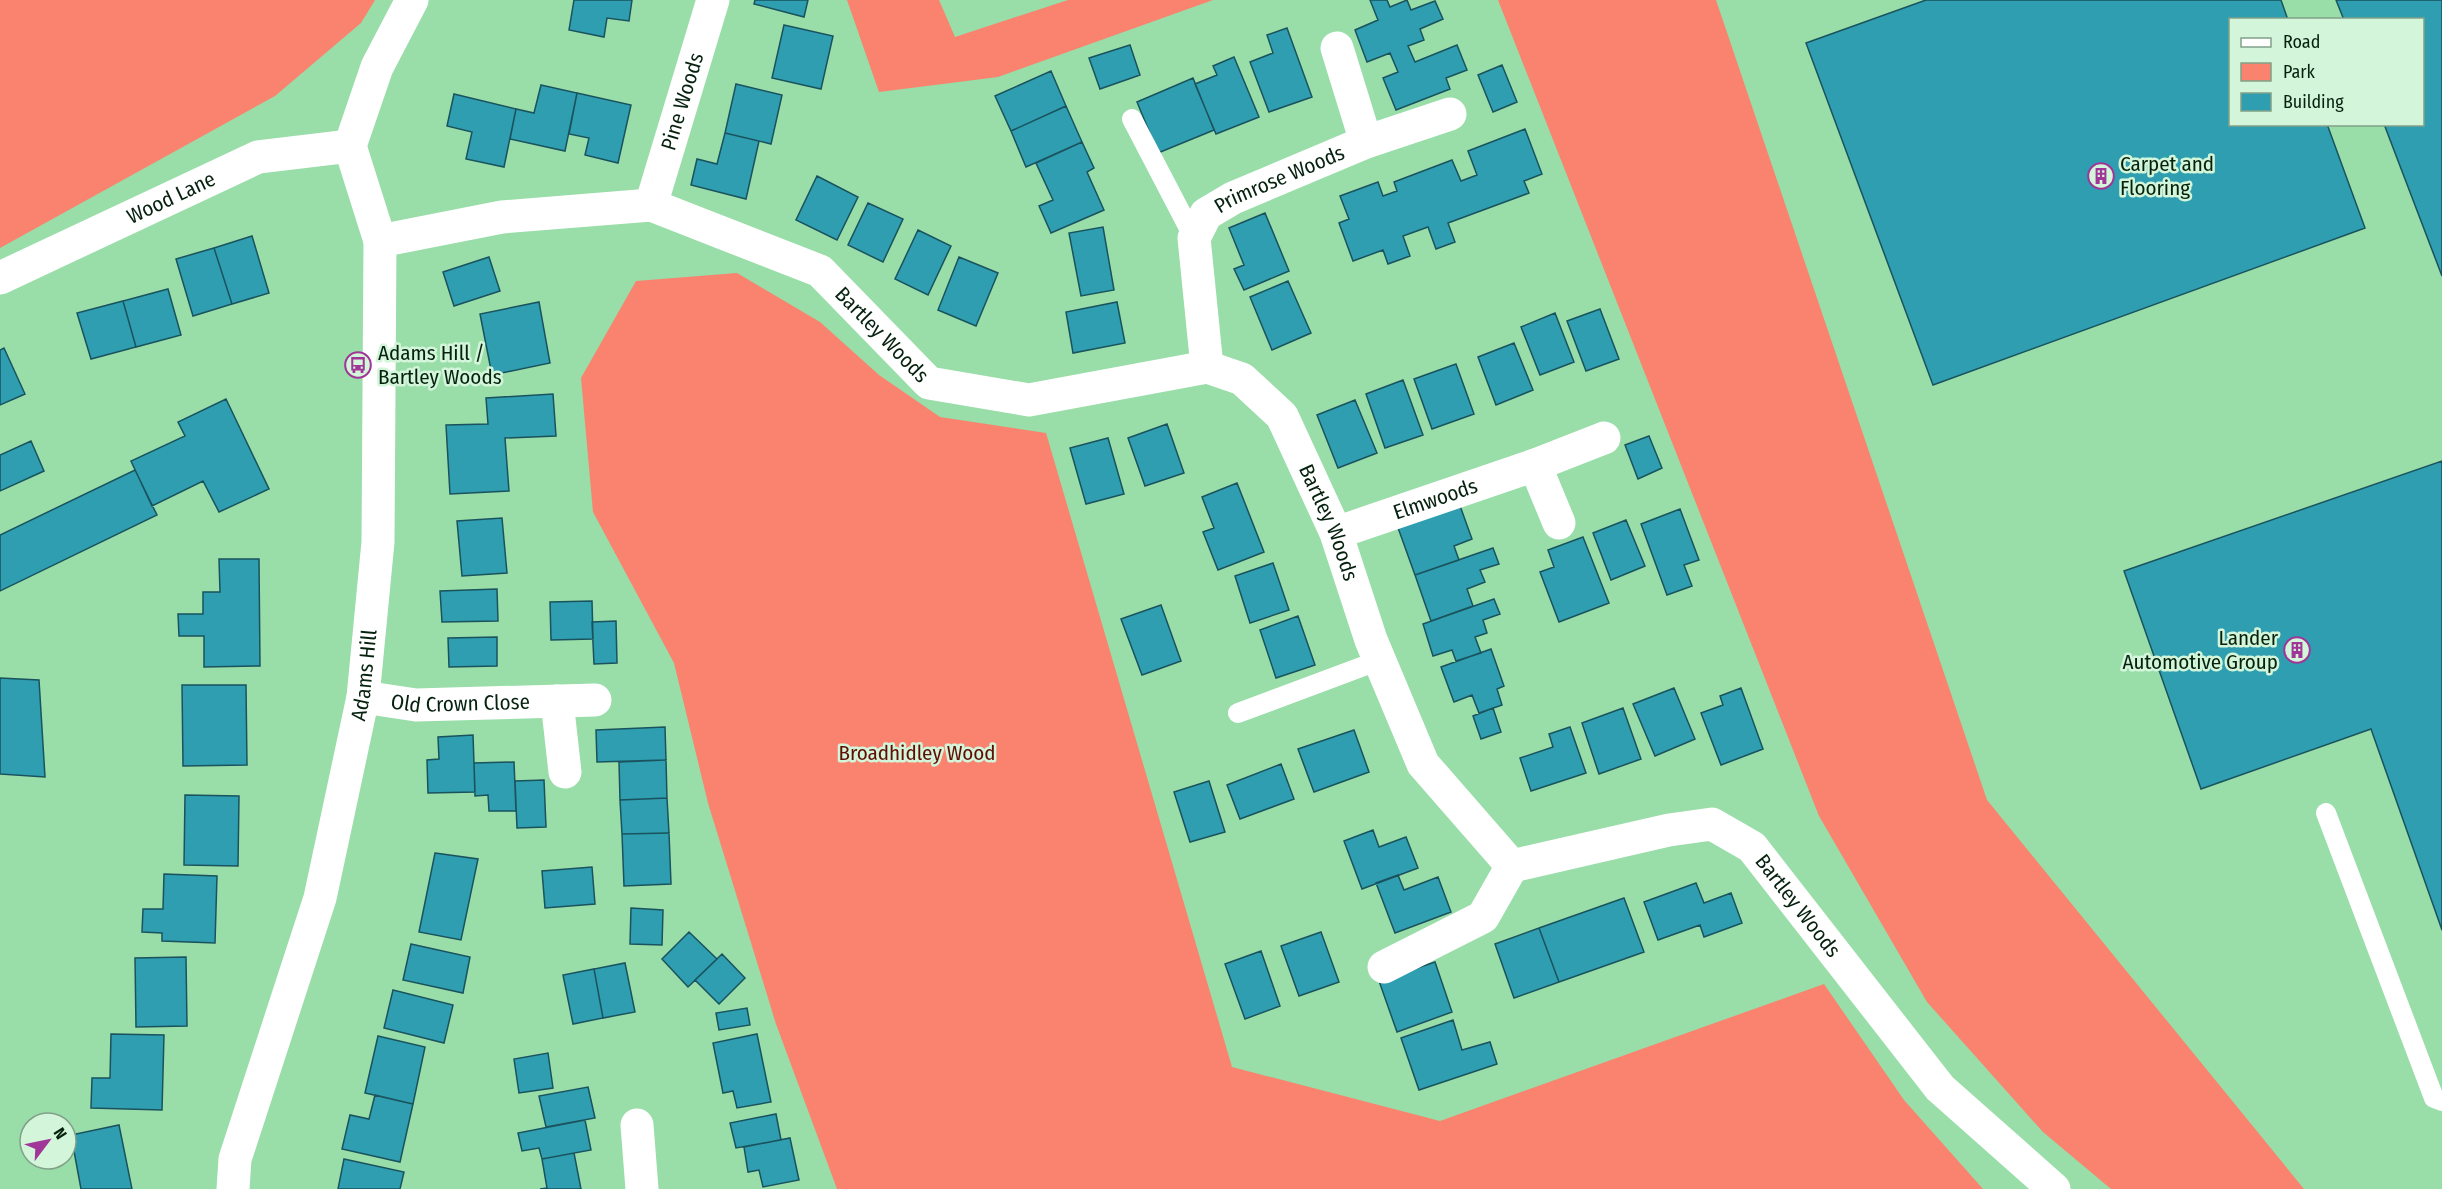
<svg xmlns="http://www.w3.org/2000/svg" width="2442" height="1189" viewBox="0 0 2442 1189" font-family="'Fira Sans Condensed',sans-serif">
<rect width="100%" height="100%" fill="#99dda9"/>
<path fill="#f9836e" d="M0,0H375L361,23L275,96L0,248Z
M847,0H939L955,37L1068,0H1213L998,77L879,92Z
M1498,0H1716L1987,800L2304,1189H2111L2043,1132L1927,1002L1819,816Z
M737,273L820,322L879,375L940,417L1046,433L1232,1067L1440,1121L1824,984L1904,1100L1983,1189H837L776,1024L708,803L674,663L593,512L581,378L636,281Z"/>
<path fill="#2e9eb0" stroke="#1a535d" stroke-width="1.5" d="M574,0H632L629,21L607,18L604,37L569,30Z
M755,0H808L804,17L754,4Z
M1370,0H1387L1390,7L1407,0L1411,10L1435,1L1443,19L1420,29L1424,40L1408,46L1415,62L1457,45L1467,70L1446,78L1450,89L1396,110L1383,78L1398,72L1390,53L1367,62L1355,30L1378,20Z
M1926,0H2281L2288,20H2230V124H2327L2365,228L1933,385L1806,43Z
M2336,0H2442V276L2384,124H2422V20H2344Z
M784,25L833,36L821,89L772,78Z
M1287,28L1312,97L1269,112L1250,62L1273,53L1267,35Z
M1130,45L1140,75L1100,89L1089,58Z
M1234,57L1259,117L1216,134L1195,84L1217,75L1213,66Z
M1502,65L1517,102L1493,112L1478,75Z
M1051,71L1066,106L1011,131L995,96Z
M1193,78L1214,130L1158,153L1137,102Z
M736,84L782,95L771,144L725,133Z
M541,85L577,93L565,151L510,139L516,109L534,113Z
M577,93L631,105L618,163L585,155L589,138L569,134Z
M454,94L516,109L504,167L466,159L472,132L447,126Z
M1066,106L1082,142L1026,167L1011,131Z
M1525,129L1542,174L1524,181L1529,193L1448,223L1455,242L1436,249L1428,227L1403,236L1410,256L1388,264L1383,250L1353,261L1339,223L1349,219L1340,196L1378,182L1383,196L1397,191L1394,182L1452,160L1461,181L1477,175L1468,151Z
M725,133L759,141L746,199L691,185L697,159L717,164Z
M1082,142L1094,168L1087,172L1104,210L1051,233L1039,206L1053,200L1036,163Z
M817,176L858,197L837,240L796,220Z
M868,203L903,219L883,262L848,245Z
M1265,213L1289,271L1244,290L1234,269L1244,265L1229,228Z
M1103,227L1114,290L1081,296L1069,233Z
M918,230L951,246L928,295L895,279Z
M252,236L269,293L232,304L214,248Z
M214,248L232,304L193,316L176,259Z
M489,257L500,291L454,306L443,272Z
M959,257L998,273L976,326L938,310Z
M1288,281L1311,333L1272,350L1250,297Z
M168,289L181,335L136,347L123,301Z
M123,301L136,347L91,359L77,313Z
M539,302L550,363L492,375L480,314Z
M1117,302L1125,343L1073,353L1066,312Z
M1600,309L1619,359L1586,371L1567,321Z
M1555,313L1574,362L1540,375L1521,327Z
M1514,343L1533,390L1496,405L1478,357Z
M4,348L25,394L0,405V350Z
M1456,364L1474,414L1432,429L1414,379Z
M1403,380L1423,435L1385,448L1366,394Z
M553,394L556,436L505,438L509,491L450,494L446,425L488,424L486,398Z
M226,399L269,489L219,512L203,481L152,506L131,461L185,436L178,422Z
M1355,400L1377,453L1338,468L1317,415Z
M1167,424L1184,473L1145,486L1128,438Z
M1649,436L1662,468L1638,479L1625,445Z
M1108,438L1124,494L1086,504L1070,448Z
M31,441L44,471L0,491V455Z
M2442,461V930L2371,729L2201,789L2124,571Z
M135,470L157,515L0,591V535Z
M1237,483L1264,552L1218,570L1203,532L1214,528L1202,497Z
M1459,503L1472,539L1454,546L1459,560L1415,575L1397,525Z
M1680,509L1699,560L1684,565L1692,586L1667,595L1641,524Z
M502,518L507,573L462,576L457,521Z
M1626,520L1645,566L1611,580L1593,533Z
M1583,537L1609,603L1559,622L1540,572L1554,567L1548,550Z
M1493,548L1499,564L1480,570L1485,582L1467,589L1473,606L1431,621L1415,575Z
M219,559H259L260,666L204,667V636H179L178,614H203V592H220Z
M1273,563L1289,610L1250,623L1235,576Z
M497,589L498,621L442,622L440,591Z
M1494,599L1500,614L1483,620L1487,633L1475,637L1481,653L1456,661L1452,650L1433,656L1423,624Z
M592,601L593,639L551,640L550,602Z
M1161,605L1181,661L1142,675L1121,619Z
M1298,616L1315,665L1276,678L1260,630Z
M616,621L617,663L594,664L592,622Z
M497,637V666L449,667L448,638Z
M1491,649L1504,686L1497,689L1502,705L1479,713L1472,695L1454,702L1441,667Z
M0,678L39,680L45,777L0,774Z
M182,685H246L247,765L183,766Z
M1674,688L1695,739L1655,756L1633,704Z
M1741,688L1763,749L1721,765L1701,713L1723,705L1720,696Z
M1493,708L1501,732L1481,739L1473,716Z
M1623,708L1641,759L1599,774L1582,723Z
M665,727L666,760L597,762L596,730Z
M1570,727L1586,773L1531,791L1520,758L1553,747L1549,734Z
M1354,730L1369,772L1314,792L1298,749Z
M473,735L475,792L428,793L427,760L439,759L438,737Z
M666,760L667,798L620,800L619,762Z
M514,762L516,811H489L488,795L475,796L474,763Z
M1281,764L1294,799L1240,819L1227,785Z
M544,780L546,827L517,828L515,781Z
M1209,781L1225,832L1190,842L1174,792Z
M185,795L239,796L238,866L184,865Z
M667,798L669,833L622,834L620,800Z
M1373,830L1379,847L1406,837L1418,868L1362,889L1344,841Z
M669,833L671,884L624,886L622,834Z
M435,853L478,859L461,940L419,932Z
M592,867L595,904L545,908L542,871Z
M164,874L217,876L215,943L162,941V933L142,932L143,909H163Z
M1398,875L1404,890L1438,877L1451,912L1395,933L1376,883Z
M1696,883L1704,903L1731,893L1742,923L1704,937L1700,925L1658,940L1644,902Z
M1624,898L1644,952L1559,982L1539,928Z
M631,908L663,910L662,945L630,944Z
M1539,928L1559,982L1514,998L1495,944Z
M689,932L717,959L688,987L662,959Z
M1321,932L1339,982L1299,996L1281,946Z
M411,944L470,957L463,993L403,980Z
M1261,951L1280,1006L1245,1019L1225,964Z
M722,954L745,978L719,1004L695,980Z
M186,957L187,1026L136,1027L135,958Z
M1435,962L1452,1012L1397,1032L1379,981Z
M625,963L635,1012L603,1018L594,969Z
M594,969L603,1018L573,1024L563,975Z
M393,990L453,1005L444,1043L384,1028Z
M747,1008L750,1025L719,1030L716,1013Z
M1453,1020L1462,1050L1490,1042L1497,1064L1419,1090L1401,1038Z
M111,1034L164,1035L162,1110L91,1108L92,1078H110Z
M757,1034L771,1102L737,1108L733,1091L723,1093L713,1043Z
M378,1036L425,1047L413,1104L365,1093Z
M548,1053L553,1088L519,1093L514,1059Z
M588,1087L595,1118L546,1127L539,1096Z
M375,1095L413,1104L400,1162L342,1149L350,1115L369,1119Z
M776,1114L781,1140L736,1148L730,1123Z
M585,1120L591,1150L542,1159L539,1148L522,1151L518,1133Z
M119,1125L132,1189H81L71,1135Z
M790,1138L799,1180L763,1187L759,1170L748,1172L744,1147Z
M574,1153L581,1189H540L547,1188L542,1159Z
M344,1159L404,1172L400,1189H338Z"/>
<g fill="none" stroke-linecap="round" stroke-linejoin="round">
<path stroke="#fff" stroke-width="20" d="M1132,119L1194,238
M1238,713L1380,660
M2326,813L2434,1098L2442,1101"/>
<g stroke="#fff" stroke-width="33">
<path d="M1337,48L1366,142"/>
<path id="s1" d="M651,205L713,0"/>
<path id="s2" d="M380,241L502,217L651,205L820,271L929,383L1029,400L1207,367L1242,379L1282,416L1336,533L1371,640L1423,764L1512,866L1669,830L1712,824L1752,847L1940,1088L2054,1189"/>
<path id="s3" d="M1207,367L1194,238L1206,214L1233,198L1366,142L1450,114"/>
<path d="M1535,465L1559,523"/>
<path id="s4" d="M1336,533L1535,465L1604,438"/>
<path id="s5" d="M363,697L416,705L595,700"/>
<path d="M557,701L565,772"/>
<path d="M1384,967L1483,917L1512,866"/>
<path d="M637,1125L642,1189"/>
</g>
<g stroke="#fff" stroke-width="33">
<path d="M350,146L377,67L412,0"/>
<path id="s6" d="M0,278L258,157L350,146"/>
<path id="s7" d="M233,1189L235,1159L320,898L363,697L378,542L380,241L350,146"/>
</g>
</g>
<defs>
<g id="building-ring" transform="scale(1.35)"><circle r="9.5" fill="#d3f5da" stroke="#a03697" stroke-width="1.5"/><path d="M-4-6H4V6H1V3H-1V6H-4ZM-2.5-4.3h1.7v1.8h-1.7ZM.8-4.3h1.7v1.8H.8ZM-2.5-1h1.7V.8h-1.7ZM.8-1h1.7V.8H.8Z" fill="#a03697"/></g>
<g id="bus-ring" transform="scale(1.35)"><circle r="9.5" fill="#d3f5da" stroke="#a03697" stroke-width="1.5"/><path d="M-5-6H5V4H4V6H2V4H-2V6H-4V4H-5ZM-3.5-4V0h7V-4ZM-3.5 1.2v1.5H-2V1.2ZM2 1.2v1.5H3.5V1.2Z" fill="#a03697"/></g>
</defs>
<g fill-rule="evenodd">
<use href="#building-ring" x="2101" y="176"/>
<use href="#bus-ring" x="358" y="365"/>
<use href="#building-ring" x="2297" y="650"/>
</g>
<g text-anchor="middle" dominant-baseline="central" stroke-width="5" stroke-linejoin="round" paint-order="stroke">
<g font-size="21" fill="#06220f" stroke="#d3f5da">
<text stroke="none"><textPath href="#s1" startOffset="108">Pine Woods</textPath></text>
<text stroke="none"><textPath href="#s3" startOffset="238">Primrose Woods</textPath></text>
<text stroke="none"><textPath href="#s6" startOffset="189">Wood Lane</textPath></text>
<text stroke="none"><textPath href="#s2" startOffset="544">Bartley Woods</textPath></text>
<text stroke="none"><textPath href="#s4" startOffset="105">Elmwoods</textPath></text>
<text stroke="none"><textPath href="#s2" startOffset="1102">Bartley Woods</textPath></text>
<text stroke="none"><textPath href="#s7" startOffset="532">Adams Hill</textPath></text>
<text stroke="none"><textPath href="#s5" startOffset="98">Old Crown Close</textPath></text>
<text stroke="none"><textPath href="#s2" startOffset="1822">Bartley Woods</textPath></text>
</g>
<g font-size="21" fill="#06220f" stroke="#d3f5da" text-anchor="start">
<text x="2120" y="164">Carpet and<tspan x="2120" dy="24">Flooring</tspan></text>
<text x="378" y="353">Adams Hill /<tspan x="378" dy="24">Bartley Woods</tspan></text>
<text x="2278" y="638" text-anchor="end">Lander<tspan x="2278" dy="24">Automotive Group</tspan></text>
</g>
<g font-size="21" fill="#600d03" stroke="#d3f5da">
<text x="917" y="753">Broadhidley Wood</text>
</g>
</g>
<rect x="2229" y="18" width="195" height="108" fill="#d3f5da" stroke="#81a189" stroke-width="1.5"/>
<rect x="2241" y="38" width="30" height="9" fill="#ffffff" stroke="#81a189" stroke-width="1.5"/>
<text x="2283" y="48" font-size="18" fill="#06220f">Road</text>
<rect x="2241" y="63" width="30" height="18" fill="#f9836e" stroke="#81a189" stroke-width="1.5"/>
<text x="2283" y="78" font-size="18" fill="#06220f">Park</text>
<rect x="2241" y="93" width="30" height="18" fill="#2e9eb0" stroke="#81a189" stroke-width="1.5"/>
<text x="2283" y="108" font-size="18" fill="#06220f">Building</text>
<g transform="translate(48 1141) rotate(58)"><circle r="28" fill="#d3f5da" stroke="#81a189" stroke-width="1.5"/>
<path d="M0-4.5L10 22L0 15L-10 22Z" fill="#a03697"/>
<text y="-9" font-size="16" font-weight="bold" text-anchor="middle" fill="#06220f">N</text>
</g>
</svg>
